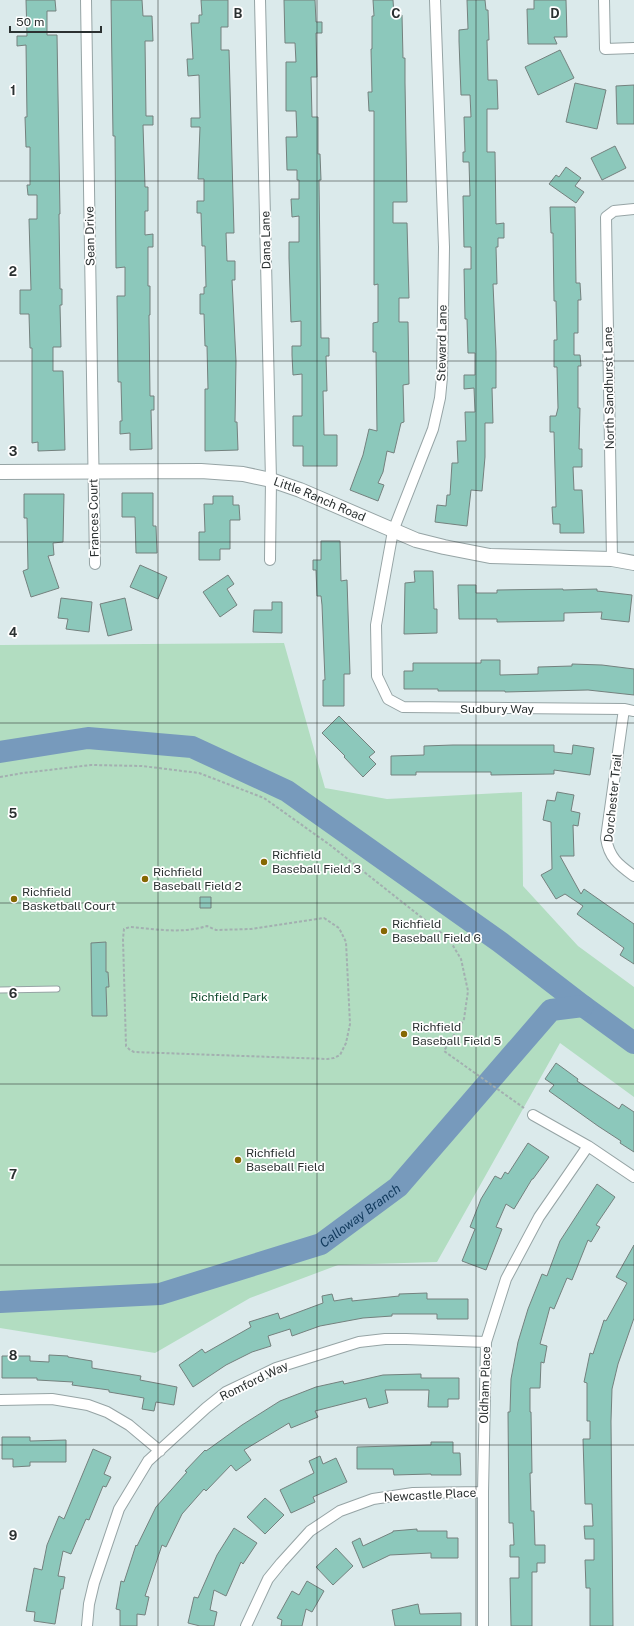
<svg xmlns="http://www.w3.org/2000/svg" width="634" height="1626" viewBox="0 0 634 1626" font-family="'Public Sans',sans-serif">
<rect width="100%" height="100%" fill="#dbeaeb"/>
<path fill="#b2ddc1" d="M284,643L325,788L387,799L522,792L523,886L578,946L634,987V1097L560,1043L437,1262L338,1265L250,1298L155,1353L0,1328V645Z"/>
<g fill="none" stroke-linecap="round" stroke-linejoin="round">
<g stroke="#779abc" stroke-width="22">
<path d="M0,752L88,738L192,747L287,791L500,942L583,1006L634,1043"/>
<path id="s1" d="M0,1302L160,1294L321,1244L398,1187L551,1010L583,1006"/>
</g>
</g>
<path fill="#8cc8bb" stroke="#74817e" d="M26,0H55L56,11H47V35H57L60,214H59L60,289H62V305H60L61,347H53V371H63L65,450L38,451V442L32,443V348H30L29,314H20V290H31L29,219H37V195H28L27,185H30V147H26L25,117H27L26,45L17,46V36H27Z
M111,0H142L143,16H152L153,41H145L146,116H153V125H143L145,187H148V211H145V235L153,234V247H148V286H150V315H149L150,396H154V410H151L152,449L130,450V433L120,434V421H122L121,382H118L117,296H125V267L116,268L115,136H113Z
M201,0H228V27H221V50H229L234,233H226L227,261H235V280H232L236,361L235,422H237L238,450L205,451V389H208L207,346H205L204,314H200V294H204V287H206L205,246H202L201,213H197V201H204V179H198L200,127H191V118H200L199,75L188,76L187,59H193L191,23H199V15H202Z
M284,0H315L316,22H322V33H316L317,77H311L312,117H318V154H320L321,180H319L321,338H329V356H326L327,391H323L324,435H337V466H303V446H293V416H302V374L293,375L292,355V346H301V321L291,322L289,258V242H299V216L292,217L291,199H299V180H297V170H287L286,137H297L296,111H286V62H296L295,43H285Z
M373,0H393L394,15H402L403,58H405V83L407,202H393V223H407L409,298H399V322H408L409,384L403,385L404,422L401,423L394,453L387,451L383,472L378,483L384,485L378,501L350,490L363,455L369,429L377,431L376,352H373V323L378,322V284L374,285V111H369L368,92H372L371,49H372V16H374Z
M467,0H485L486,10H488L489,40H487L488,80H497L498,109H487V152H495L496,224L504,223V238H498V247H496L497,284H493L496,352V388H492L493,423H485V457L482,491L471,490L467,526L435,522L437,505L446,506L447,495H450L452,463H458L457,441H466L465,412H475L474,388L464,389V375H475V353H468L467,319H465L464,269H471V247H464L463,196H470L469,162H463V152H465L464,117H471L470,95H461L459,41V30L468,29Z
M534,0H566L567,37H554L557,44H528L527,9H534Z
M560,50L574,78L538,95L525,67Z
M575,83L606,90L597,129L566,122Z
M634,85V124H617L616,86Z
M615,146L626,168L602,180L591,158Z
M566,167L581,178L575,186L584,192L576,203L549,184L556,175L559,177Z
M550,207H575L576,283H580L581,300H578V333H574V355H580L581,366H578V408H580L579,449H582V467H573L574,490H582L584,533H560V524H553L552,507H556L554,432H550V416H556L558,408L557,367H554V340H557L556,301H554L553,233H551Z
M122,493H153V526H156L157,553H136L135,517H122Z
M24,494H64L63,542L53,543L54,555L48,556L59,588L31,597L23,571L28,569L27,518H24Z
M213,496H233V505H239L240,520H230V549H220V560H199V532H205L204,504H213Z
M321,541H340L341,581L347,580L350,674H344V706H323V680H325L322,605L321,596H317L316,570H313V560H321Z
M140,565L167,577L158,599L130,587Z
M414,571H433L434,609H437V633L404,634L405,583L415,582Z
M228,575L234,584L227,589L237,605L220,617L203,592Z
M458,585H476V593H497V590L563,589V590L597,589V591L632,595L629,622L601,619L602,612L564,613V621L497,622V619H459Z
M61,598L92,602L89,632L66,629L68,619L58,618Z
M125,598L132,630L108,636L100,604Z
M272,602H282V633L253,632L254,610H272Z
M481,660H500V675L538,674V667L572,666V664L602,665L634,669V695L588,690L505,692V691H438V689H404V671H413V663H481Z
M339,716L375,752L369,757L376,764L363,777L344,757L345,756L322,733Z
M453,745H554V752L572,754L573,745L594,748L590,775L554,770V774L491,775V772H416V775H391V756L424,755V746Z
M557,792L574,795L571,811L580,813L578,826L573,825L574,856H560L581,894L584,889L634,924V964L620,955L624,948L577,914L583,906L565,894L556,899L541,875L552,869L551,822L543,820L547,800L555,801Z
M200,897H211V908H200Z
M106,942V972H108L109,987H106L107,1016H92L91,943Z
M556,1063L578,1079L577,1081L619,1109L622,1104L634,1112V1152L620,1143L621,1141L598,1126L549,1091L554,1085L545,1079Z
M528,1143L549,1157L533,1179H532L514,1209L506,1204L496,1227L502,1229L486,1270L462,1261L475,1229L470,1227L481,1199L495,1176L501,1179L505,1172L508,1174Z
M597,1184L615,1197L596,1225L600,1227L591,1242L588,1240L572,1280L567,1278L554,1309L550,1307L540,1344L547,1346L544,1363L541,1362L540,1388H530V1412H531L532,1473H530L531,1511H534L535,1545H545V1563H537V1572H532V1626H511L510,1578H519V1557H510V1545H514L513,1523H509L508,1412H510L511,1379L518,1342L528,1309L542,1274L547,1276L560,1241Z
M634,1245V1318L618,1364L612,1389L611,1421L613,1626H590V1588H586L585,1560H594V1539H585L584,1526H593L592,1504H585L583,1439H590V1421H587V1383L584,1382L590,1353L593,1354L604,1320L606,1321L627,1283L616,1277Z
M427,1293V1299H468V1319H437V1314H392V1316L363,1318L320,1326L292,1336L290,1329L268,1336L271,1346L252,1352L226,1365L193,1387L179,1365L202,1349L205,1353L251,1327L249,1322L278,1313L280,1319L323,1303L322,1296L332,1294L334,1301L352,1298V1301L399,1296V1294Z
M49,1355L68,1356V1357L92,1361V1368L141,1376L140,1380L177,1387L174,1405L156,1402L154,1411L142,1409L144,1398L109,1392V1390L72,1385L73,1382L37,1380V1378H2V1356H30V1361L49,1362Z
M421,1374V1378H459V1399H448V1407H428L429,1390H385L388,1403L369,1408L366,1398L315,1411L318,1417L291,1428L289,1423L244,1450L251,1460L236,1471L231,1465L206,1491L204,1489L182,1514L166,1547L162,1545L145,1596L149,1597L145,1615L137,1614V1626H120V1610L116,1609L121,1581L124,1582L136,1545L137,1546L156,1507L187,1472L185,1471L205,1450L206,1451L242,1425L280,1401L316,1387L343,1381L344,1384L383,1375Z
M2,1437H30V1441L66,1440V1462H30V1466L13,1467V1459H2Z
M431,1442H453V1453H460L461,1475H431V1474L394,1475L393,1469H357V1447L431,1445Z
M93,1449L111,1457L104,1474L111,1477L106,1487L103,1486L89,1520L86,1519L71,1554L63,1551L58,1576L65,1577L63,1589H61L55,1624L34,1621L35,1612L26,1611L34,1568L42,1570L47,1545L59,1516L64,1519Z
M320,1456L323,1464L336,1458L347,1482L313,1497L315,1502L291,1513L280,1490L314,1473L309,1461Z
M265,1498L284,1515L265,1534L247,1517Z
M234,1528L257,1543L243,1564L241,1562L226,1596L214,1590L210,1610L217,1612L214,1626H200L188,1623L194,1597L198,1598L217,1555Z
M417,1529V1531H447V1538H458V1558H431V1553L390,1555L363,1568L352,1542L360,1538L363,1546L393,1532V1531Z
M336,1548L353,1566L333,1585L316,1567Z
M307,1581L324,1591L312,1612L306,1609L302,1626H281L282,1620L277,1618L292,1591L299,1595Z
M418,1604L420,1614L461,1613V1626H395L392,1610Z"/>
<g fill="none" stroke-linecap="round" stroke-linejoin="round">
<g stroke="#96a4a5" stroke-width="7">
<path id="lane" d="M0,990L57,989"/>
</g>
<g stroke="#96a4a5" stroke-width="12">
<path id="street" d="M86,0L95,564
M260,0L271,480L270,560
M435,0L444,247L442,377L440,398L433,429L393,531L376,625L377,676L388,699L403,707L624,709L634,711
M604,0L605,49L634,48
M612,559L606,217L614,211L634,209
M624,709L606,838C609,858 619,865 634,876
M533,1115L588,1146L634,1177
M0,1400L52,1399L88,1405L107,1412L129,1425L160,1451
M87,1626L89,1604L94,1583L119,1509L148,1461L206,1408L226,1392L276,1368L359,1342L385,1339H406L486,1342
M246,1626L268,1579L281,1563L310,1531L340,1511L373,1499L413,1493L483,1492
M483,1626V1492L486,1342L506,1279L539,1217L588,1146"/>
</g>
<g stroke="#96a4a5" stroke-width="16">
<g id="secondary">
<path id="s2" d="M0,472L201,471L243,474L271,480L300,490L416,540L444,547L490,556L612,559L634,563"/>
</g>
</g>
<path stroke="#a3afb0" stroke-width="2" stroke-dasharray="3 2" stroke-linecap="butt" d="M0,777L23,773L91,765L142,766L199,773L264,798L330,845L449,939L461,959L468,991L464,1019L444,1051L524,1108
M324,918L339,928L346,942L350,1024L346,1043L340,1055L334,1058L327,1059L134,1052L130,1050L126,1046L123,939L124,929L130,927C155,929 182,934 207,926L216,930L251,929Z"/>
<use href="#lane" stroke="#fff" stroke-width="5"/>
<use href="#street" stroke="#fff" stroke-width="10"/>
<use href="#secondary" stroke="#fff" stroke-width="14"/>
</g>
<path fill="none" stroke="#2b3131" stroke-width="1" stroke-opacity="0.55" d="M158,0V1626M317,0V1626M476,0V1626M0,181H634M0,361H634M0,542H634M0,723H634M0,903H634M0,1084H634M0,1265H634M0,1445H634"/>
<g fill="#866803" stroke="#fff" stroke-width="1.5">
<circle cx="264" cy="862" r="4"/>
<circle cx="145" cy="879" r="4"/>
<circle cx="14" cy="899" r="4"/>
<circle cx="384" cy="931" r="4"/>
<circle cx="404" cy="1034" r="4"/>
<circle cx="238" cy="1160" r="4"/>
</g>
<g text-anchor="middle" dominant-baseline="central" stroke-width="3.5" stroke-linejoin="round" paint-order="stroke">
<g font-size="12" fill="#2b3131" stroke="#fff">
<text transform="translate(90 236) rotate(-91)">Sean Drive</text>
<text transform="translate(266 240) rotate(-91)">Dana Lane</text>
<text transform="translate(442 343) rotate(-89)">Steward Lane</text>
<text transform="translate(609 388) rotate(-91)">North Sandhurst Lane</text>
<text stroke="none"><textPath href="#s2" startOffset="324">Little Ranch Road</textPath></text>
<text transform="translate(94 518) rotate(-91)">Frances Court</text>
<text x="497" y="709">Sudbury Way</text>
<text transform="translate(613 798) rotate(-84)">Dorchester Trail</text>
<text transform="translate(254 1381) rotate(-26)">Romford Way</text>
<text transform="translate(485 1385) rotate(-88)">Oldham Place</text>
<text transform="translate(430 1495) rotate(-3)">Newcastle Place</text>
</g>
<g font-size="12" fill="#2b3131" stroke="#fff" text-anchor="start">
<text x="272" y="855">Richfield<tspan x="272" dy="14">Baseball Field 3</tspan></text>
<text x="153" y="872">Richfield<tspan x="153" dy="14">Baseball Field 2</tspan></text>
<text x="22" y="892">Richfield<tspan x="22" dy="14">Basketball Court</tspan></text>
<text x="392" y="924">Richfield<tspan x="392" dy="14">Baseball Field 6</tspan></text>
<text x="412" y="1027">Richfield<tspan x="412" dy="14">Baseball Field 5</tspan></text>
<text x="246" y="1153">Richfield<tspan x="246" dy="14">Baseball Field</tspan></text>
</g>
<g font-size="12" fill="#11492d" stroke="#fff">
<text x="229" y="997">Richfield Park</text>
</g>
<g font-size="13" font-style="italic" fill="#0f385b" stroke="#fff">
<text stroke="none"><textPath href="#s1" startOffset="377">Calloway Branch</textPath></text>
</g>
</g>
<g font-size="13" text-anchor="middle" font-weight="bold" fill="#2b3131" stroke="#fff" stroke-width="3.5" stroke-linejoin="round" paint-order="stroke">
<text x="238" y="18">B</text>
<text x="396" y="18">C</text>
<text x="555" y="18">D</text>
<text x="13" y="95">1</text>
<text x="13" y="276">2</text>
<text x="13" y="456">3</text>
<text x="13" y="637">4</text>
<text x="13" y="818">5</text>
<text x="13" y="998">6</text>
<text x="13" y="1179">7</text>
<text x="13" y="1360">8</text>
<text x="13" y="1540">9</text>
</g>
<path d="M10 26v6h91v-6" fill="none" stroke="#2b3131" stroke-width="2"/>
<text x="16" y="26" font-size="12" fill="#2b3131" stroke="#ffffff" stroke-width="3" paint-order="stroke">50 m</text>
</svg>
